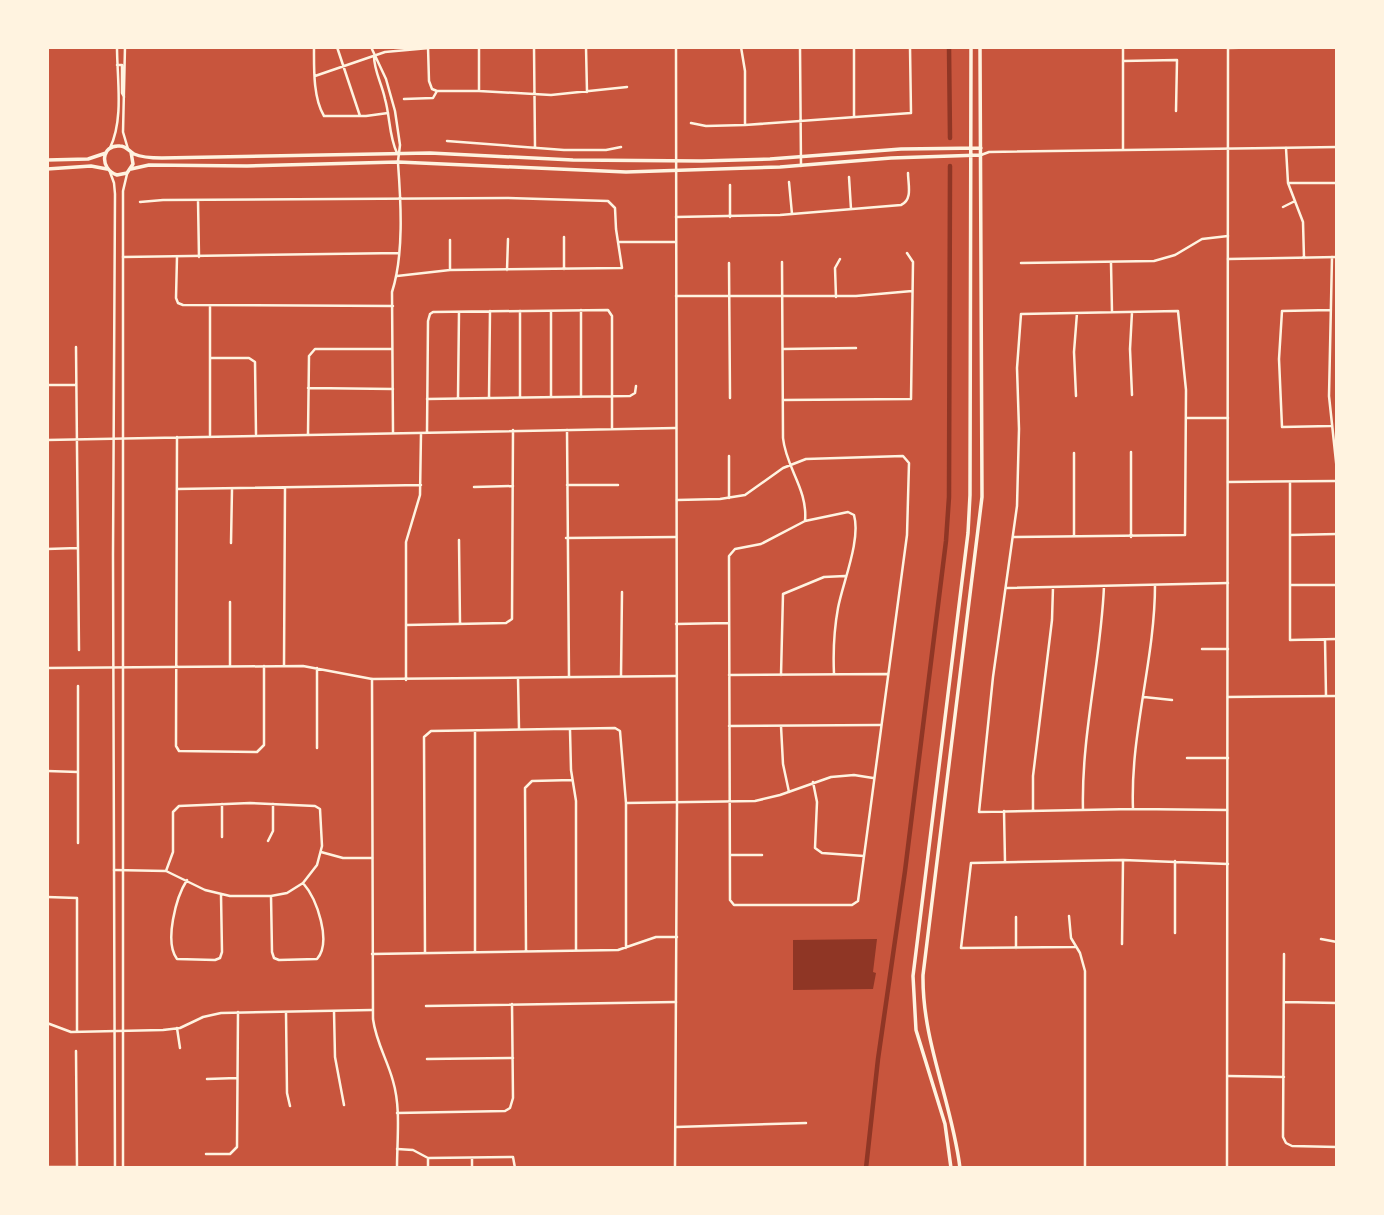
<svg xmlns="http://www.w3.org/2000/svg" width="1384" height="1215" viewBox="0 0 1384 1215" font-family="Lora,serif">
<rect width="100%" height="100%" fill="#c8553d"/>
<path fill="#8f3625" d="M877,939L873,972L876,973L873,989L793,990V940Z"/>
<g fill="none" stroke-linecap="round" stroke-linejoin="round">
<path stroke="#8f3625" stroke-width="4.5" d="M949,47L950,138
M866,1168L878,1059L905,871L946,541L949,497L950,166"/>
<path stroke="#fff3e0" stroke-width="2.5" d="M314,47C314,68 313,98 324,116H366L388,113
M337,47L360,116
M428,47L429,81L432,89L437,91H479L551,95L627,87
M534,47L535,147
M586,47L587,92
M741,47L745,71V125
M800,47L801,166
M854,47V117
M1123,47V149
M1228,48L1277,47
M1123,61L1177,60L1176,111
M315,76L385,52L429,48
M479,91V47
M404,99L433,98L437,91
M691,123L706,126L745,125L911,113L910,47
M447,141L564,150H606L621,147
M1286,148L1288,183L1303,222L1304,258
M849,177L851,209
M789,182L792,214
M1288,183H1337
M730,185V217
M198,200L199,257
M140,202L163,200L508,198L608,201L615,208L616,229L622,268L450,270L397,276
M1283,207L1295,201
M676,217L780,215L901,205C913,200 908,184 908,173
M619,242H675
M123,257L399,253
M177,257L176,298L178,303L183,305L393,306
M1332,257L1329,396L1337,471
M1228,259L1337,257
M782,262L783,438C786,468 808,489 805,521
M729,263L730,398
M1021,263L1154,261L1175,255L1202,239L1228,236
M1111,263L1112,312
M564,269V237
M450,270V240
M507,270L508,239
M676,296H856L912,291
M836,297L835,268L840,259
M210,306V435
M1331,310L1282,311L1279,359L1282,427L1331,426
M1132,312L1130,349L1132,395
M76,347L79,650
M783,349L856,348
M210,358H249L255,362L256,434
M47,385H75
M308,388L393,389
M1076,396L1074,352L1077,313
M520,397V311
M551,397V311
M581,397V310
M458,398L459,312
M489,398L490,311
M427,399L630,396L635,393L636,386
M783,400L911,399L913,262L907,253
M1186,418H1228
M567,430L569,677
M393,432L392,292C404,255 401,203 398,163
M427,432L428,321L430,314L433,312L608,310L612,316V428
M308,434L309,356L315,349H392
M177,437L176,746L179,751L257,752L264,745V666
M47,440L676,428
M1131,452V537
M1074,453V536
M729,456V498
M1228,482L1337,481
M1290,482V640L1337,639
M567,485H618
M474,487L513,486
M177,489L421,485
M677,500L720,499L745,495L783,468L806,459L903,456L909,463L907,535L858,901L852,905H734L730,900L729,556L735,549L761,544L805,521L848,512L854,515C861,540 843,582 838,608C834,630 833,652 834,674
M1291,535L1337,534
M1013,537L1185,535L1186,390L1178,311L1021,314L1017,368L1019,429L1017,506L993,677L979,812L1133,809L1227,810
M566,538L676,537
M459,540L460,624
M231,543L232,489
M47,549L78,548
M1291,585H1337
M1007,588L1228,583
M230,602V666
M676,624L729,623
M406,625L506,623L512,619L513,430
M1325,640L1326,696
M1202,649H1228
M284,666L285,488
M47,668L303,666L372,679L676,676
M729,675L887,674
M781,675L783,594L824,577L845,576
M621,676L622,592
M518,678L519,729
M406,680V542L420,495L421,433
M78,686V843
M1144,697L1172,700
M1228,697L1337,696
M729,726L880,725
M781,726L783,764L789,792
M570,730L571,770L576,801V950
M475,732V952
M317,748V668
M1187,758H1228
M47,771L78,772
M813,782L817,802L815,848L822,853L864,856
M626,803L755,801L780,795L831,777L854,775L873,778
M222,804V837
M1133,809C1130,733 1155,660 1155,585
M1033,810V776L1052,620L1053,587
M1083,810C1081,735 1101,661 1104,586
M1004,811L1005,862
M268,841L273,831V804
M321,852L343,858H372
M730,855H762
M1175,861V933
M114,870L166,871L205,890L230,896H271L287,893L303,883L317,865L322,846L320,809L315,806L250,803L179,806L173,812V852L166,871
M187,880C176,897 164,942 177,959L215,960L220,958L222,952L221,895
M271,896L272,952L274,958L279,960L317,959C332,942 317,899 303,883
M47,897L77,898V1032
M1069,916L1071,938L1080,953L1085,971V1168
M1016,917V948
M1321,939L1337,942
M1122,944L1123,860
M1075,947L961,948L971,863L1123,860L1228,864
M526,951L525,788L532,781L572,780
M425,953L424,737L431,731L615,728L620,731L626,803V948
M372,954L618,950L656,937H677
M1284,954L1283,1137L1286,1143L1292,1146L1337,1147
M1284,1002L1337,1003
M426,1006L676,1002
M334,1011L335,1057L344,1105
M286,1012L287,1093L290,1106
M47,1023L71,1032L163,1030L180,1028L203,1017L221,1013L372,1010
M177,1028L180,1048
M427,1059L513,1058
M1228,1076L1284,1077
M207,1079L237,1078
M397,1113L505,1111L510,1108L513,1098L512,1004
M676,1127L806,1123
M397,1149L413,1150L428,1158L513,1157L515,1168
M206,1154H230L237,1147L238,1012
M47,1167H77L76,1051
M428,1168V1158
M472,1168V1158"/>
<path stroke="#fff3e0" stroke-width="2.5" d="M125,47L123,132L128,149
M371,47L386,79L395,111L400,145L398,161
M374,56C374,71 382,84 385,99C390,116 389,137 397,153
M117,65H122V93L124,97
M110,148C124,119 117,79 117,47
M981,155L989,152L1337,147
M110,172L114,183L115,194L113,555L115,1168
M372,679L373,1019C376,1042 387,1059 393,1081C401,1108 397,1139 397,1168
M123,1168V191L127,174
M675,1168L677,802L676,47
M1227,1168L1228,47"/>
<path stroke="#fff3e0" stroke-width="3.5" d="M131,152L133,164L127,173L117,175C99,169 101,144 120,146C126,146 129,151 134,154C143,158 153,158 162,158L430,153L573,160L702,161L770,159L901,149L981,148
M47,160L88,159L106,153
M47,169L91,166L107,169
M131,169L149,165L247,166L398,162L626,172L780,167L891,158L981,155
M951,1168L945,1124L916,1030L913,976L968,533L970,495L971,47
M960,1168C952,1102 922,1042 923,975L982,497L980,47"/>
</g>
<rect width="1384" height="1215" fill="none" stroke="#fff3e0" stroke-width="98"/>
</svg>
